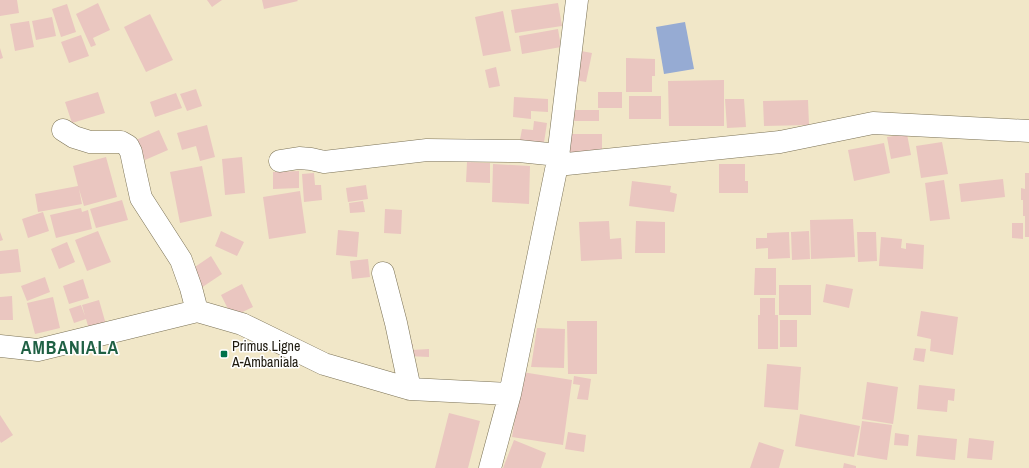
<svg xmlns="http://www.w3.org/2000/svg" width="1029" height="468" viewBox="0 0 1029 468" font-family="'Archivo Narrow',sans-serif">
<rect width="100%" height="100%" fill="#f1e7c8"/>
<path fill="#96abd3" d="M685,22L694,69L664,74L656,27Z"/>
<path fill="#eac6c0" d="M0,0H17L19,13L0,16Z
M207,0H222L212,7Z
M262,0H297L298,1L264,9Z
M98,3L110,30L93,38L96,45L91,47L76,14Z
M558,3L562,26L515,33L511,10Z
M67,4L76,32L61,37L52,9Z
M503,11L511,51L483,56L475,17Z
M150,14L173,60L146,72L124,27Z
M52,17L56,36L36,40L32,21Z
M29,21L34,47L15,51L10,24Z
M558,29L561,47L522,54L519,36Z
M81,35L89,56L69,63L61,42Z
M0,48L3,58L0,59Z
M581,51L592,53L586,82L574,80Z
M626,58L655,59V76H652V92H626Z
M496,67L500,86L489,88L485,70Z
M724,80V126H669L668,81Z
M196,89L202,106L187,111L180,94Z
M98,92L105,113L72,123L65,102Z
M598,92H622V108H598Z
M176,93L182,108L155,117L150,102Z
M629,96H661V119H629Z
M514,97L548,99V112L531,111V119L513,117Z
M725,99H744L746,127L727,128Z
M808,100L809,125L764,126L763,101Z
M570,110H599V121H570Z
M534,121L547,123L543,149L519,145L522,129L533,130Z
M207,125L215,157L200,161L196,146L182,150L177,133Z
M159,130L168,150L145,160L136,140Z
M568,134H602V154H567Z
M907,134L911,155L891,159L887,137Z
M942,142L948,174L921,178L916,146Z
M884,143L890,173L854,181L848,150Z
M106,157L117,197L84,206L79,189L82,204L38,212L35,194L78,186L73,166Z
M242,157L245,193L225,195L222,159Z
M467,162L490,163V183L466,182Z
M493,164L530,166L529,204L492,202Z
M719,164H745V181H748V193H719Z
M202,166L212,216L180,223L170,172Z
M299,171V188L273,189V172Z
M314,173L315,185H321L322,200L304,202L302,174Z
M1025,173H1029V237H1025V216H1023V200H1021V188L1025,189Z
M1003,179L1005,197L961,202L959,184Z
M944,180L950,219L930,221L925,183Z
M632,181L671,186L670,192L677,194L674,212L629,206Z
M366,185L368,199L348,202L346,188Z
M300,191L306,233L269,239L263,197Z
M122,200L128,220L96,228L90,209Z
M363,201L365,212L350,213L349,203Z
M81,208L82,212L88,210L92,229L56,238L50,215Z
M385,209L402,210L401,234L384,233Z
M43,212L49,231L28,238L22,219Z
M853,219L855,257L811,259L810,220Z
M609,221L610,239L621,238L622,259L581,261L579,222Z
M636,221L665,222V253H635Z
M1012,223H1023V239L1012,238Z
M338,230L359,232L357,257L336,255Z
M98,231L111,262L87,271L75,240Z
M221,231L244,242L237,256L215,246Z
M809,231L810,259L792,260L791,232Z
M0,232L3,240L0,241Z
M789,232L790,258L768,259V248L756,249V238H767V233Z
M857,232H876L877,261L858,262Z
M881,237L902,239L901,248L906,249V243L924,245L923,269L879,266Z
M67,242L75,262L59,269L51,249Z
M18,249L21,272L0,274V251Z
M211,256L222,274L198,290L186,273Z
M368,259L370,277L352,279L350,261Z
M755,268H776V295H754Z
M45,277L50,292L27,301L21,286Z
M83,279L89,298L69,304L63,286Z
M242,284L253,307L232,317L221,295Z
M826,284L853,289L849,308L823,302Z
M779,285H811V315H779Z
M12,296L13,320H0V297Z
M53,297L60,328L35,334L27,303Z
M760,298H775V315H778V349H758V315H760Z
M99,300L107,328L90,333L86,319L74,323L69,309L81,305L85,316L82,305Z
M921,311L958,317L953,355L930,351L931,339L917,336Z
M780,320H797V347H780Z
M567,321H597V374H568Z
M537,328L565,329L564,368L531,367Z
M408,344H413L412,350L429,349V357L407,356Z
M915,348L926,349L924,362L913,360Z
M767,364L801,367L798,410L764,407Z
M522,372L572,380L563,445L512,437Z
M574,376L591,379L588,400L577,399L580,385L573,384Z
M867,382L898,387L893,424L862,419Z
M919,385L955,389L954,401L948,400L947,412L917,409Z
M449,413L480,421L468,468H435Z
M800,414L860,426L854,457L795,446Z
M0,415L13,435L1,443L0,441Z
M862,421L892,425L887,460L857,455Z
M568,432L586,435L584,452L565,449Z
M895,433L909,435L908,446L894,445Z
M918,435L957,439L955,460L916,456Z
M969,438L994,441L992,460L967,458Z
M514,440L546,453L541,468H503Z
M759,442L784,450L779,468H750Z
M844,463L856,466V468H843Z"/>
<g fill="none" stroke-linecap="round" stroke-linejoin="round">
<g stroke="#7b7256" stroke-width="23">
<path id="minor" d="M63,130L74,137L90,142H121L128,146L131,152L135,171L141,198L181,260L191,288L197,311
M280,161L299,158L311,159L324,162L427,150L519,151L558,155
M557,165L780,142L873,123L1029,131
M383,273L396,323L410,389
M0,346L38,350L197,311L242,324L324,364L410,389L510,394
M490,468L510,394L557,165L577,0"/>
</g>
<use href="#minor" stroke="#fff" stroke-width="22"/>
</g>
<rect fill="#00724c" stroke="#fff" stroke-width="1.5" x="220" y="350" width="8" height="8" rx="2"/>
<g text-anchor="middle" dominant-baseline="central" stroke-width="3" stroke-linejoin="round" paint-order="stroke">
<g font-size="14" fill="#1e1a0f" stroke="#fff" text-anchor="start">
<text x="232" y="346">Primus Ligne<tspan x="232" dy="16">A-Ambaniala</tspan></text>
</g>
<g font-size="18" font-weight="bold" letter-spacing="1" fill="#1f6044" stroke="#fff">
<text x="70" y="347">AMBANIALA</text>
</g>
</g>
</svg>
